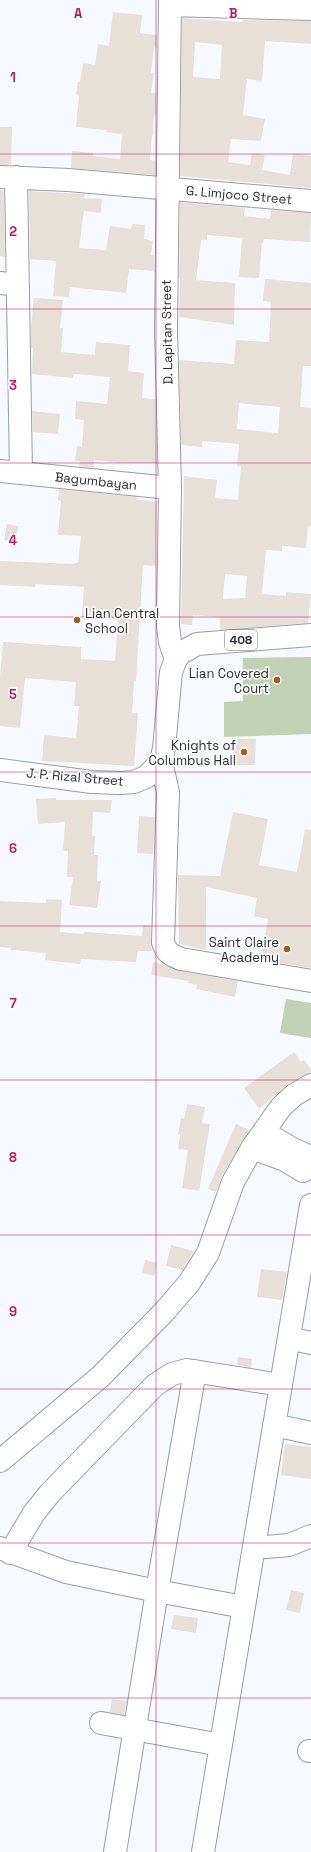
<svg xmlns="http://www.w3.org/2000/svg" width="311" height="1852" viewBox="0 0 311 1852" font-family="'Space Grotesk',sans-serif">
<rect width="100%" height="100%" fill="#f6faff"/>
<path fill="#c2d0b4" d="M311,657V734L224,737V702L243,701V658Z
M286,999L311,1003V1038L280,1033Z"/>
<path fill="#e7e0d9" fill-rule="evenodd" d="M113,12L142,15L140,33L157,35V48L154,47L151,73H154L151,93H156V115L154,114L153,135H152L150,160L156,161L155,175L71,168L72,151L93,153V156L120,159L122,134L106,132L107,130L76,127L79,96L76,95L78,82H80L83,63L95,65L98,44L109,46Z
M182,18L242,22L243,20L311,21V44L265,41L262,81L247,79L243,115L265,119L261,141L231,139L228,162L250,165L252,153L265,155L262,170L290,175L293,153L311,156V188L180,176ZM195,42L222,45L220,79L193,77Z
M0,127H12L11,165H0Z
M0,190H4L5,257L0,256Z
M29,191L85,194L84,198L102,199L101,213L84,211L79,248L106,250L110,226L131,229L132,224L145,225L144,239L153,241L151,255H154V271L129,269L126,293L70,287L69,297L53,296L56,261L30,259Z
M180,202L245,208L244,216L270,219L271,210L311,213L310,242L264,239L263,243H262L259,278L239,277L242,238L207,235V240H201L196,280L235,283L234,325L179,317L180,278H179Z
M265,279L311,283V366H303L300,407L311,408V527L308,526L306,548L282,546V551L266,550L262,594L286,596V592L311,594L308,623L220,630V617L193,615L192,625L181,624L184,476L217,480L215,498L238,500L241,466H237L239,444L202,441V447L181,445L179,360L234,364L236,340L269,342L271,302L263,301ZM239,403L280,407L278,433L237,429ZM225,574L247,576L245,598L223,599Z
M34,298L63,300L60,328H63L61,352L95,355L96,342L130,345L128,371L144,373L142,398L155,399L157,463H123L94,460V468L79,466L80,461H75L77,446L82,447L84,420L75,419L76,401L107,404L110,377L74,374L73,378L32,374L33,348H31V326Z
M32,411L60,414L58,434L33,432Z
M59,489L136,497V499L157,502L156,566L143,565L136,681L134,680L132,713H138L134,766L42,761L44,735L76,738L79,706H74L76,682L25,678L20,728L0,726V677L3,642L81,647V659L115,661L118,620L82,617L84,587L35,584V587L0,585V561L74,564V563H78L81,536L58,535L61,501L58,500Z
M7,524L18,526L16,542L4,540Z
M233,739H256L255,765H232Z
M56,798V800H112L110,813L93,812L92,836H95L94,855H98L97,881H101L97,908L69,905L73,877H67L68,851H63L65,822L38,824L36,799Z
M233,812L268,819L259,865L297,872L305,829L311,830V968L261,960L268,919L254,916L257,898L206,887V950L179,944L178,875L220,876Z
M139,816L155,817L153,854L137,853Z
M46,899L62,900L60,932L84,934V932L142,936L143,925L151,926V942L152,951H138L136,962L81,959L80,964L45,960L46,953L11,950V948L0,947V901L46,903Z
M153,962L162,964L179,971L238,981L235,997L196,989L197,985L188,983L189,981L151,975Z
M294,1052L301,1062L304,1060L311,1069V1072L288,1084L259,1109L244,1088Z
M187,1104L205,1107L202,1123L210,1124L199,1191L182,1188L188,1150L178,1149L180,1135L178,1134L181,1118L184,1119Z
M236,1124L249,1130L222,1176L216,1192L208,1189Z
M171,1245L194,1251L182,1270L166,1266Z
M145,1260L157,1263L154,1276L142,1273Z
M261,1269L287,1272L282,1300L257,1297Z
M238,1357L252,1359L251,1368L237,1365Z
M285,1444L311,1447V1479L281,1475Z
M291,1590L304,1593L300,1613L286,1610Z
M174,1615L198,1618L196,1633L171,1629Z
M112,1699L127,1701L124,1715L110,1712Z"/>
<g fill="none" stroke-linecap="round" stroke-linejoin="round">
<g stroke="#989ea5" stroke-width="24">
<path id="minor" d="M170,0L166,330L170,488L168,626L170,642L176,659
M170,5L311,9
M0,177L68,180L311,201
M16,177L21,473
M0,283L18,285
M0,471L170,488
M161,762L168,792L163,942C166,953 171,955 181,959L311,981
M264,1132L291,1148L310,1157
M252,1148L285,1160L303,1171
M289,1338L311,1343
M274,1425L311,1433
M0,1461L100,1377L164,1312L189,1283L208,1253L233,1182L252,1148L281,1107L294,1095L311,1085
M0,1548L66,1572L157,1591L244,1607
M254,1548L289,1545L311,1536
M10,1553L34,1513L50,1493L155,1385L172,1374L187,1370L281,1385
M101,1723L221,1745
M309,1751H311
M115,1852L157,1591L195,1371
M203,1852L311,1205"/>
</g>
<g stroke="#989ea5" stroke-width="24">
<path id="major" d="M0,770L92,782L121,783L134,782L146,777L161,762L164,748L171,672L176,659L181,653L197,644L311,635"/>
</g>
<use href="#minor" stroke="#fff" stroke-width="22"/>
<use href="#major" stroke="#fff" stroke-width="22"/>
</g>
<path fill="none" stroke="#c2185b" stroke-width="1" stroke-opacity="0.55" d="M156,0V1852M0,154H311M0,309H311M0,463H311M0,617H311M0,772H311M0,926H311M0,1080H311M0,1235H311M0,1389H311M0,1543H311M0,1698H311"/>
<g fill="#9c5f23" stroke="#fff" stroke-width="1.5">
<circle cx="77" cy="620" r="4"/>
<circle cx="277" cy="680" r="4"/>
<circle cx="244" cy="752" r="4"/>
<circle cx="287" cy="949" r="4"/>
</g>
<g text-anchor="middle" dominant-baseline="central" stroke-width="3.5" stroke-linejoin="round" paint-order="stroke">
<rect fill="#fff" stroke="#696b6d" stroke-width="1" x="225" y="630" width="32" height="20" rx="3"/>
<g font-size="12" font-weight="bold" fill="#292b2e">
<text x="241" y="640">408</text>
</g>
<g font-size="13" fill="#292b2e" stroke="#fff">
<text transform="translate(239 195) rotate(5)">G. Limjoco Street</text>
<text transform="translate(167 332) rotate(-91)">D. Lapitan Street</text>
<text transform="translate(96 481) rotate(6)">Bagumbayan</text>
<text transform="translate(75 777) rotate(5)">J. P. Rizal Street</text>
</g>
<g font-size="13" fill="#292b2e" stroke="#fff" text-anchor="end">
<text x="85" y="613" text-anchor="start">Lian Central<tspan x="85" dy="15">School</tspan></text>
<text x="269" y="673">Lian Covered<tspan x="269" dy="15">Court</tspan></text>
<text x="236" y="745">Knights of<tspan x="236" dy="15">Columbus Hall</tspan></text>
<text x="279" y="942">Saint Claire<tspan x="279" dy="15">Academy</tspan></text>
</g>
</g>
<g font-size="13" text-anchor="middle" font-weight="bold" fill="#c2185b" stroke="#fff" stroke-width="3.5" stroke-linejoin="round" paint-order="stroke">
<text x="78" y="18">A</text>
<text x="233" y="18">B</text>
<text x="13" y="82">1</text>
<text x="13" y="236">2</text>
<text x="13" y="390">3</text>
<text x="13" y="545">4</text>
<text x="13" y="699">5</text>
<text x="13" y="853">6</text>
<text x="13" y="1008">7</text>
<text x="13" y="1162">8</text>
<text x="13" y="1316">9</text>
</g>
</svg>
